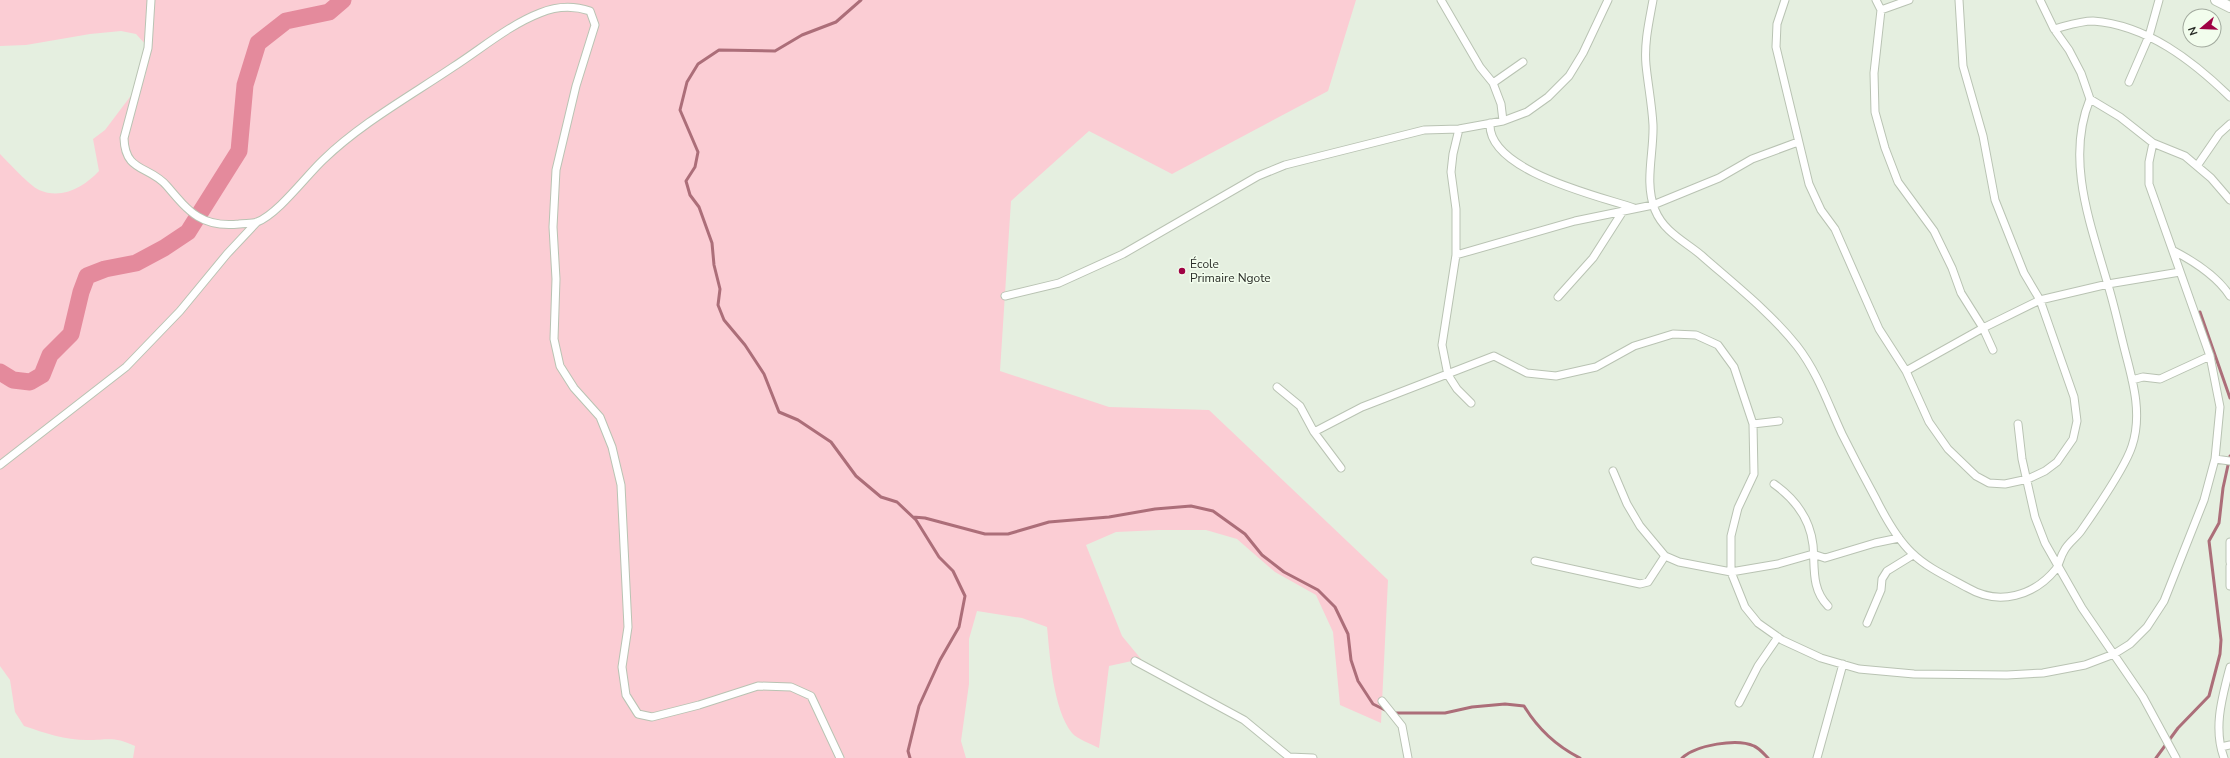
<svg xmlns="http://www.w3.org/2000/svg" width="2230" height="758" viewBox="0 0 2230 758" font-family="'Nunito Sans',sans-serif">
<rect width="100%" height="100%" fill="#e5efe0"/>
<path fill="#fbcdd4" d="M0,0H1356L1328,91L1172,174L1089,131L1011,201L1000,371L1109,407L1209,410L1388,580L1381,723L1340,705L1333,632L1316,595L1275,572L1237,539L1206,530H1159L1116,532L1086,545L1122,636L1141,659L1109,666L1099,748C1091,744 1077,739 1072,733C1053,709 1050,657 1047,627L1022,618L977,611L969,639V684L961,741L966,758H133L135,746C114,736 109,740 87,740C65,740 45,733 24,726L15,712L10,680L0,666V154C9,163 29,185 39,190C62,200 84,187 99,171L93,139L105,130L145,77L148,61L147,46L136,34L121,31L90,34L26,45L0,46Z"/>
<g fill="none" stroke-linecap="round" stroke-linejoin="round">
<path stroke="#ac6e79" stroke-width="3" d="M861,0L836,22L802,35L775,51L719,50L698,64L687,82L680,110L698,152L695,167L686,181L690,195L699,207L712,243L714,265L720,289L718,305L724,320L745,345L764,374L779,412L798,420L831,442L856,476L881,497L897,502L916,520L939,557L953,571L965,596L959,627L940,660L919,706L908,751L910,758
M2200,312L2230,398
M913,517L925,518L985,534H1008L1049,522L1109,517L1155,509L1191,506L1213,511L1245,534L1262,555L1284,572L1318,590L1335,607L1348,634L1351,660L1358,681L1373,704L1387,711
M1392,713H1445L1472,707L1505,704L1524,706C1538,729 1556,746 1580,758
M1682,758C1696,745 1737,738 1754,746C1759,748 1764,754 1768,758
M2156,758L2178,728L2209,696L2220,654L2221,640L2209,541L2219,523L2223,488L2230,456"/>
<path stroke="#e48a9c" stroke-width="17" d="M0,372L13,380L30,382L42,375L50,355L71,334L81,292L87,276L105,269L136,263L164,248L188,232L239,151L245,85L258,43L286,21L329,12L343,0"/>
<g stroke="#b9c3b3" stroke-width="9">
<path id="street" d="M151,0L148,48L124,138C125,173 149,165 167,186C189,212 202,228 239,224C245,223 252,224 257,222C278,214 306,176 323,160C360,124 410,96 453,67C481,49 509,25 540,13C557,6 572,5 590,11L595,25L576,86L556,170L553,227L556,279L554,339L560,366L574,388L600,417L612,447L621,485L628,627L622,667L626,695L638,714L652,717L699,705L758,686L791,687L811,696L840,758
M1441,0L1480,67L1493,83L1501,104L1503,121
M1653,0C1649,22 1644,43 1646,65C1648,85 1652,105 1653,125C1654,153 1644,182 1655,210C1664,232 1684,241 1701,255C1734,284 1770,312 1797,346C1818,373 1828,404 1842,434C1853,456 1864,477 1876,499C1885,517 1897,539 1912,553C1927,568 1950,578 1968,588C1999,606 2034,596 2056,569C2060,563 2060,557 2064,551C2068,543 2076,538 2081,531C2095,511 2125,468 2132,446C2142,416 2134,385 2126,355C2120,332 2115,308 2108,285C2091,225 2065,160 2090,99
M1785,0L1777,24L1776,47L1809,184L1821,210L1835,229L1879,329L1906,371L1929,422L1948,449L1976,476L1989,483L2005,484L2028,479L2045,471L2057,462L2073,439L2077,421L2074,397L2040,300L2024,273L1995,200L1983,136L1963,66L1959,0
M1876,0L1881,10L1874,73L1875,112L1885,148L1898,182L1934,231L1952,268L1961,293L1983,328L1993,350
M2040,0L2054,29L2069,50L2081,73L2090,99L2120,117L2153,143L2185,156L2211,178L2230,200
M1881,10L1909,0
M2054,29C2066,26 2080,21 2093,21C2147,25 2193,61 2230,97
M2129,82L2149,36L2159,0
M1493,83L1523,62
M1490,123C1487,171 1599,196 1634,208
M1459,129L1453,154L1451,172L1456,209V255L1442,345L1448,375L1457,389L1471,403
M2197,166L2219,134L2230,124
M2174,251C2195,262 2217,276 2230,296
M1456,255L1575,221L1653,205L1719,178L1752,159L1798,142
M1005,296L1059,283L1123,254L1258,176L1285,165L1424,130L1459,129L1503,121L1527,112L1548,97L1569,76L1583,53L1608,0
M1558,297L1593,258L1623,211
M1906,371L1983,328L2040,300L2108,284L2180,272
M2132,380L2143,377L2160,379L2210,356
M1277,387L1300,406L1314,432L1341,468
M1753,424L1779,421
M2018,424L2022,459L2035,517L2045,543L2082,608L2143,697L2176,758
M1314,432L1362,407L1494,356L1527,373L1556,376L1596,367L1634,346L1673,334L1696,335L1718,345L1734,367L1753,424L1754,474L1738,508L1731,536V572L1745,607L1758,623L1782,640L1821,658L1859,669L1914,674L2007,675L2043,673L2085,665L2114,654L2130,644L2147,627L2164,601L2204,500L2215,459L2220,407L2210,356L2149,184V162L2153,143
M2215,459L2230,461
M0,465L126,367L180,311L227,254L257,222
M1613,471L1627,504L1640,526L1665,556L1679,562L1731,572L1778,564L1813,554L1825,558L1875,543L1899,538
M1774,484C1795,499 1810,518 1813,545C1815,567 1811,589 1828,606
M2230,542V562
M1535,561L1640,584L1648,582L1665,556
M2230,566V586
M1867,623L1881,590L1882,579L1887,571L1913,555
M1135,661L1244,720L1289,757L1313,758
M1382,701L1402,726L1408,758
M1739,703L1758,666L1778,637
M2221,747L2230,745
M1817,758L1843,664
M2224,758C2213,728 2222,698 2230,667"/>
</g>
<g stroke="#b9c3b3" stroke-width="12">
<path id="secondary" d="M2216,0L2230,7"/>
</g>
<use href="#street" stroke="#fff" stroke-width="7"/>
<use href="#secondary" stroke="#fff" stroke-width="10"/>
</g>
<circle fill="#9f0244" stroke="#f2fded" stroke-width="1.5" cx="1182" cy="271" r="4"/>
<g text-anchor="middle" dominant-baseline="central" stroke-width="3" stroke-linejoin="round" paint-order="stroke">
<g font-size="12" fill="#2a2d28" stroke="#f2fded" text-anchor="start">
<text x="1190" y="264">École<tspan x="1190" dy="14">Primaire Ngote</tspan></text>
</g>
</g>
<g transform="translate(2202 28) rotate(251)"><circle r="19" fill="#f2fded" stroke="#a2aa9e"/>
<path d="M0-3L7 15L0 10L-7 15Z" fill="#9f0244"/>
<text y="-6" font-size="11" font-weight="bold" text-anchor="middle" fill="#2a2d28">N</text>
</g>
</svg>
